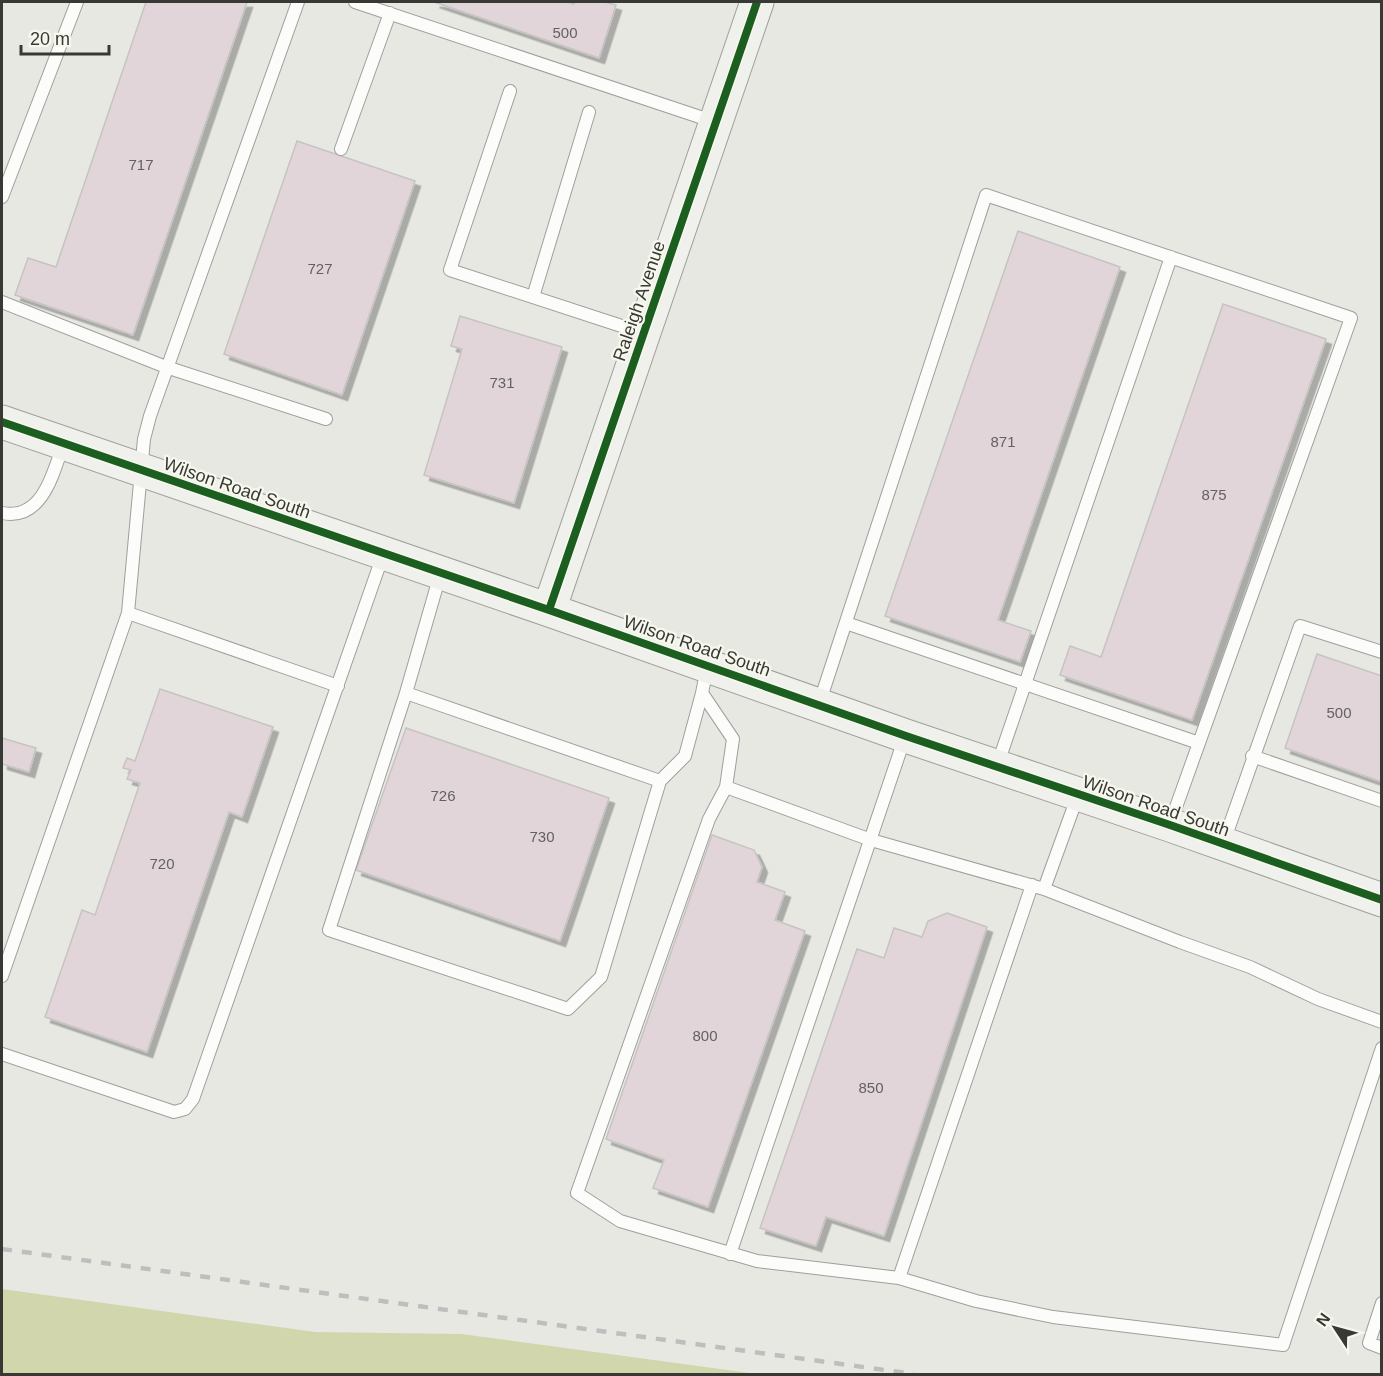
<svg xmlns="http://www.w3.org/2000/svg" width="1383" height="1376" viewBox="0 0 1383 1376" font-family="Helvetica,sans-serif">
<defs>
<filter id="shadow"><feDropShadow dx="5.5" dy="5.5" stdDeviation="0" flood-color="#0004"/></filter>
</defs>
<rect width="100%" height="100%" fill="#e8e8e3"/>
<path fill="#d1d6ad" d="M2,1289L315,1332L461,1334L757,1374H2Z"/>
<path fill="#e1d5da" stroke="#c6c4c3" stroke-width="1.5" filter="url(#shadow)" d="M146,2H247L133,335L15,295L28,258L56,267Z
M434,2H567L574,4L575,2H605L616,5L599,58Z
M297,141L415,181L342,395L224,354Z
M1018,231L1120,267L998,620L1031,631L1020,662L885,616Z
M1223,304L1326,339L1192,720L1060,675L1070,646L1101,657Z
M460,316L562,347L514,503L424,475L462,349L451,346Z
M1317,654L1382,676V782L1285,748Z
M160,689L273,727L242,817L229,812L147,1052L45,1017L82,910L95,915L140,783L127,779L131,770L123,768L127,758L135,761Z
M406,728L609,798L560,941L356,870Z
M2,738L36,748L29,772L2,764Z
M712,835L754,850L762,867L757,882L785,892L775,920L805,931L708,1207L653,1188L664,1160L606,1139Z
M947,913L987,927L884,1236L826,1217L816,1246L760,1228L857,949L884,958L894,928L922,937L928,921Z"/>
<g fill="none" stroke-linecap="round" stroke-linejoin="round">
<g stroke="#9f9f9b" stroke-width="14">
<path id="lane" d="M355,2L715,122
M510,91L450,270L643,333
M341,149L390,13
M2,197L77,2
M533,297L589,112
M2,302L166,367L326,419
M2,513C42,521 53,474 63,445
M440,575L406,693L660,781L685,756L702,693
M128,613L338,686
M846,623L1199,743
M707,668L702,693L733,739L726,787L871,840L1044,889L1078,795
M406,693L329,930L568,1009L601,977L660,781
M819,704L986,195L1351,318L1170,824
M1252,756L1382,801
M997,766L1171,257
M726,787L709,819L577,1193L620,1221L757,1261L899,1278L1032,885
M1223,844L1300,626L1382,652
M1044,889L1180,942L1250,967L1318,999L1382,1022
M2,976L128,613L144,439L150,416L298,2
M2,1054L174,1112L185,1109L193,1099L383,555
M730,1254L905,737
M899,1278L976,1301L1053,1317L1283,1345L1382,1048
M1382,1303L1369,1343L1382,1348"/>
</g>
<g stroke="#9f9f9b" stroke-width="35">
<path id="secondary" d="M2,422L549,610L906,736L1170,825L1382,900
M549,610L757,2"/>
</g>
<use href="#lane" stroke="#fcfcfb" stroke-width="12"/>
<use href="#secondary" stroke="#f0f0ec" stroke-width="33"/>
<path stroke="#bebebe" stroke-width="4.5" stroke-dasharray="10 10" stroke-linecap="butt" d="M2,1249L914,1374"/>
<g stroke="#f6f8ed" stroke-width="11">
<path id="cycleway" d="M2,422L549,610L906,736L1170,825L1382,900
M549,610L757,2"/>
</g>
<use href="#cycleway" stroke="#1b5e20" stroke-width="8"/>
</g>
<g text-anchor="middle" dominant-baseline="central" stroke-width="4.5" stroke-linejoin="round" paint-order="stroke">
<g font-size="15" fill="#646260">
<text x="565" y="32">500</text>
<text x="141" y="164">717</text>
<text x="320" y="268">727</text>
<text x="502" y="382">731</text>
<text x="1003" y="441">871</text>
<text x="1214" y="494">875</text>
<text x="1339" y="712">500</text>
<text x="443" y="795">726</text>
<text x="542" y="836">730</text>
<text x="162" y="863">720</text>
<text x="705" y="1035">800</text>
<text x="871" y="1087">850</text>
</g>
<g font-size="18" fill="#383935" stroke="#f6f8ed">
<text transform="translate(639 301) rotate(-71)">Raleigh Avenue</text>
<text transform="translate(237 488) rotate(19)">Wilson Road South</text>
<text transform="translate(697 646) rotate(19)">Wilson Road South</text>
<text transform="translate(1156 806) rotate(19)">Wilson Road South</text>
</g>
</g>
<rect width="1383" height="1376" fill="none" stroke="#383935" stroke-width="6"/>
<g transform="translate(1335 1328) rotate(306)" stroke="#f6f8ed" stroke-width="4.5" paint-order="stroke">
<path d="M0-4.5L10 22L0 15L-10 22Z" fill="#383935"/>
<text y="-9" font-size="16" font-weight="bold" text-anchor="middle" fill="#383935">N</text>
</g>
<path d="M21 45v9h88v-9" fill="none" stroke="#383935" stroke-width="3"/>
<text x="30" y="45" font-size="18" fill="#383935" stroke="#f6f8ed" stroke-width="4.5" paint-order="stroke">20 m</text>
</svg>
